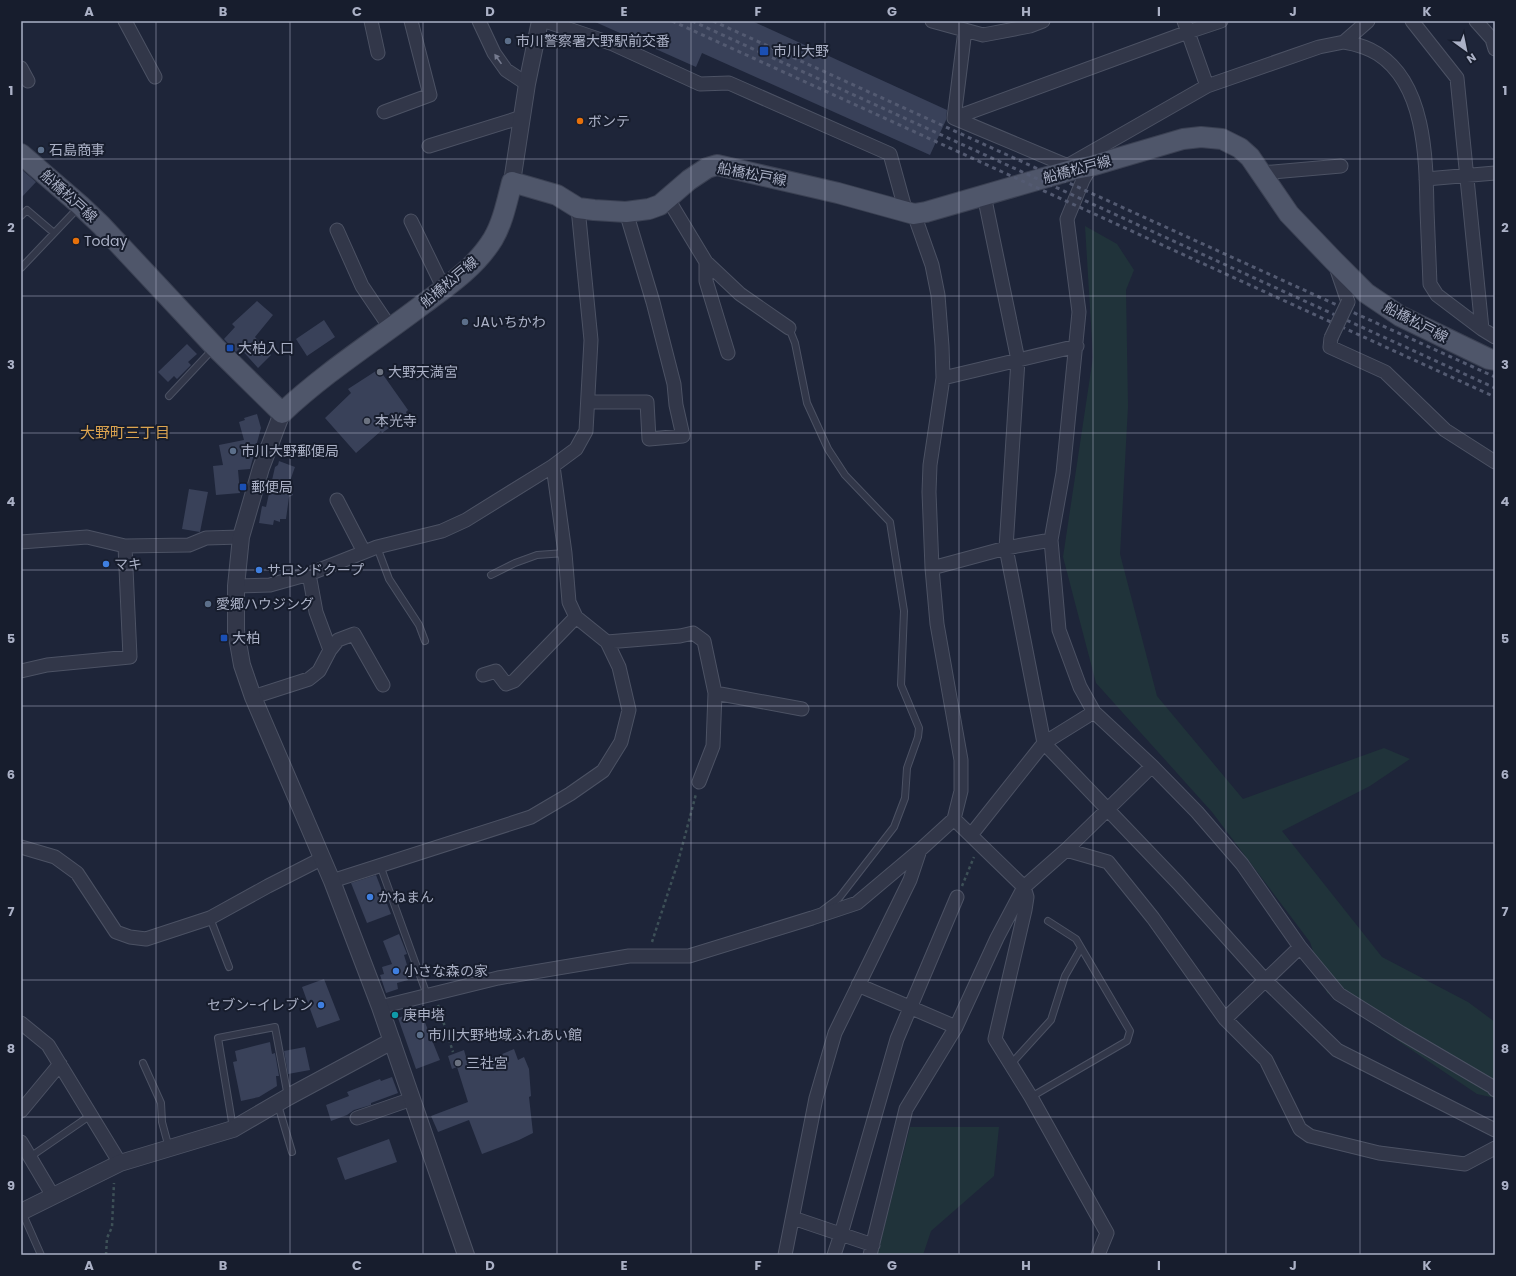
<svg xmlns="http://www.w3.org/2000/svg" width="1516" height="1276" viewBox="0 0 1516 1276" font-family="Poppins,'Noto Sans JP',sans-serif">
<rect width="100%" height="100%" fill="#1e2539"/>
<path fill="#20333a" d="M1085,226L1117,244L1134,270L1126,290L1128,406L1120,554L1157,696L1243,799L1384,748L1410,759L1370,786L1282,831L1382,957L1468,1002L1495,1022V1098L1477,1094L1327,993L1310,942L1212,812L1096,683L1063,557L1093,357Z
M910,1127H999L994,1176L931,1231L923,1255H877Z"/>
<path fill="#394159" d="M593,21H752L947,110L946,120L930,155L702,53L696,67Z
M21,169L36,182L21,198Z
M257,301L273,315L255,337L271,355L258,368L240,348L236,352L224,339L235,327L232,324Z
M324,320L335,337L307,356L296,339Z
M187,344L197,354L188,362L191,365L177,379L174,376L168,382L158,372Z
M379,369L408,410L406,412L407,415L382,433L381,431L356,453L325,418L351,393L348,389Z
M257,414L261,428L250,469L238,470L240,493L216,495L213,466L223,465L219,445L244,440L239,422L245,420L244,418Z
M279,461L295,467L289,484L293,495L289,497L286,519H280V522L274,520L273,525L259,523L262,506L266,507L275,467L278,465Z
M189,489L208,492L200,532L182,529Z
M376,875L391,914L367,923L351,883Z
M399,934L407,954L404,955L410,975L407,976L408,980L397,983L398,989L386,993L380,975L384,974L382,967L392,964L383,941Z
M324,979L340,1020L317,1028L302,987Z
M420,1010L440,1060L416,1069L398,1018Z
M270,1042L272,1054L275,1053L279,1076H276L277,1086L259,1097L241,1101L233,1062L237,1061L235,1051Z
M305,1047L310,1070L288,1074L284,1051Z
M514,1049L518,1060L524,1057L529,1069L531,1096L529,1097L533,1133L519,1140L482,1154L469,1120L438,1132L431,1116L468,1102L457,1067L452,1069L448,1056L464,1050L469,1068Z
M392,1077L398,1093L371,1103V1105L354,1110L347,1115L331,1121L326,1105L349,1096L347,1092L380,1079L381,1081Z
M389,1139L397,1162L345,1180L337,1158Z"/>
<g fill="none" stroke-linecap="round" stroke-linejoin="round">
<g stroke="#4c5264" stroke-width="8">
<path id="service" d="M21,216L27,210L54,233
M21,268L78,208
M789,328L795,343L807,403L828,449L845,475L890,522L904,611L901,685L919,728L918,737L907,768L905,798L894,827L839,898L823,910
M169,396L213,349
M377,547L389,579L419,625L425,641
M491,575L515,563L537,555L565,553
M380,865L427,995
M210,918L229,967
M143,1063L161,1103L162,1122L169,1148
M1011,1064L1051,1020L1065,976L1081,948
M1031,1097L1127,1041L1130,1031L1076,939L1048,921
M278,1105L292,1152
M233,1128L218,1038L275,1027L288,1097
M30,1157L91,1115
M22,1212L41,1255"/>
</g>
<g stroke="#4c5264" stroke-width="15">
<path id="minor" d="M125,21L155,77
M371,21L378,53
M479,21L494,53L506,70L527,84
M545,21L613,44L700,84L729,83L890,154L906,212
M932,21L983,35L1030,26L1043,21
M1184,21L1207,86
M1412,21L1457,78L1482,329L1495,337
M1476,21L1492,39L1495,49
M965,30L954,118L1075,169
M1344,42C1356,44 1367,47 1378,54C1426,85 1426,160 1427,210C1428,235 1429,259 1430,284L1437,295L1482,329
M21,68L28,81
M384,112L430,95L411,21
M954,118L1188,32L1221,21
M429,146L522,117
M1067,166L1207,86L1319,47L1344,42L1368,21
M1091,166L1083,180L1067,219L1079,312L1063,473L1051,540L1059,630L1080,687L1094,712L1152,766L1197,812L1242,864L1300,947L1339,994L1401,1033L1493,1087L1495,1090
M1261,173L1341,166
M1426,179L1495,173
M984,195L1018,360L1006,548L1044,743L1178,883L1265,980L1337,1050L1495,1130
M668,199L706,262L740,294L789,328
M411,221L444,289
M337,230L362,286L391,329
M706,262V281L728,353
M1336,267L1348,302
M1331,338L1330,347L1385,372L1445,430L1495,462
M943,378L1077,346
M588,402H647L649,439L683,436L676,405L674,384L653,302L626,212
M337,500L364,552
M21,542L87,537L125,546L189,545L206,538L241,537
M932,568L1006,548L1051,540
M236,586L270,585L309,574L377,547L442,531L466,520L553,466L576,449L586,431L591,340L578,208
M607,642L680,636L693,633L704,641L715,693L713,746L699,782
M330,650L338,640L354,634L383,685
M21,671L47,665L130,657L125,546
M483,675L496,671L506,684L514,681L576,617
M715,693L802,709
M253,697L309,679L319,671L330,650L316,612L309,574
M954,819L1024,887L1027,897L1025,910L995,1039L1031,1097L1107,1233L1098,1255
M971,835L1044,743L1094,712
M21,847L55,857L77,873L116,932L130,937L146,939L210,918L268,886L323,858
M1066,850L1152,766
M332,881L531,817L570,794L603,771L621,742L629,710L619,667L607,642L576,617L569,602L565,553L553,466
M858,985L956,1027
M380,1007L498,978L629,956H689L812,918L857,903L920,850L954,819L961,791V760L937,624L932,568L929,492L930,465L943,378L942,346L938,295L932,265L914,214
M1225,1019L1300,947
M21,1023L48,1045L120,1163
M21,1111L60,1064
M357,1118L412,1099
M21,1142L53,1196
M793,1218L873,1245
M785,1255L816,1098L835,1033L910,880L920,850
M834,1255L841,1234L897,1039L957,897
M870,1255L906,1109L956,1027L997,938L1024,887L1066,850L1108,862L1153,918L1225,1019L1266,1060L1300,1129L1310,1136L1379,1153L1465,1164L1495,1148"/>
</g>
<g stroke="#4c5264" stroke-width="18">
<path id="tertiary" d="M512,182L527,84L540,21
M282,413L261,468L241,537L236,586V631L242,665L253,697L332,881L380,1007L466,1255
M21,1212L120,1163L233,1129L288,1097L392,1041"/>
</g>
<g stroke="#3b4153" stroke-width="22">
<path id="primary" d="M21,154L80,205L101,225L215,347L282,413C324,373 376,340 422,305C448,286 476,267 493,239C503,222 507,201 512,182L557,195L578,208L594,210L626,212L649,209L660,205L689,180L707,168L717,165L838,193L914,214L926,212L1075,169L1091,166L1183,139L1201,137L1222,139L1240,148L1250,157L1289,214L1334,261L1366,293L1400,316L1489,359L1495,360"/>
</g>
<path stroke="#3d5057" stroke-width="2.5" stroke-dasharray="3 3" stroke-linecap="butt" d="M962,886L974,857
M652,942L678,862L696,794
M438,1005L453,1052
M106,1255L107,1238L112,1227L114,1183"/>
<use href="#service" stroke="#323749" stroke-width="6"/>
<use href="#minor" stroke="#323749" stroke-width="13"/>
<use href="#tertiary" stroke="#323749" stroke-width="16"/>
<use href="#primary" stroke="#4f566a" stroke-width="20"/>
<path stroke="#535a71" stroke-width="3" stroke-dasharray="4 4" stroke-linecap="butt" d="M672,21L1495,397
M692,21L1495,388
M713,21L1495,377"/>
<g stroke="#4c5264" stroke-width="15" stroke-linecap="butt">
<path id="minor-bridge" d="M1331,338L1348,302"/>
</g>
<use href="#minor-bridge" stroke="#323749" stroke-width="13"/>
</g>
<defs><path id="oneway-solid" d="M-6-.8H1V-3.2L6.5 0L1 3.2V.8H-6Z"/></defs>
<use fill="#757a8e" href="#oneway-solid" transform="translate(498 59) rotate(-125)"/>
<path fill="none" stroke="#abb1c6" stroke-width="1" stroke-opacity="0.55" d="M156,21V1255M290,21V1255M423,21V1255M557,21V1255M691,21V1255M825,21V1255M959,21V1255M1093,21V1255M1226,21V1255M1360,21V1255M21,159H1495M21,296H1495M21,433H1495M21,570H1495M21,706H1495M21,843H1495M21,980H1495M21,1117H1495"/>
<g fill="#5c6f8a" stroke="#171d2d" stroke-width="1.5">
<circle cx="508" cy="41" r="4"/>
<circle cx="41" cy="150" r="4"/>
<circle cx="465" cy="322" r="4"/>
<circle cx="233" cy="451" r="4"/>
<circle cx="208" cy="604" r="4"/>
<circle cx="420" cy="1035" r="4"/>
</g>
<g fill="#1a4fb4" stroke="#171d2d" stroke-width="1.5">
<rect x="759" y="46" width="10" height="10" rx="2"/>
<rect x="226" y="344" width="8" height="8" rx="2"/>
<rect x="239" y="483" width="8" height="8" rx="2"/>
<rect x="220" y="634" width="8" height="8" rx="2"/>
</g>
<g fill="#e8710a" stroke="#171d2d" stroke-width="1.5">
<circle cx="580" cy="121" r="4"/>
<circle cx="76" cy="241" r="4"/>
</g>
<g fill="#6b7280" stroke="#171d2d" stroke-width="1.5">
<circle cx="380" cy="372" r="4"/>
<circle cx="367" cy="421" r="4"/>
<circle cx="458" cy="1063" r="4"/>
</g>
<g fill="#3f7fe0" stroke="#171d2d" stroke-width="1.5">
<circle cx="106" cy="564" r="4"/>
<circle cx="259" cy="570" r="4"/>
<circle cx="370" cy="897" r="4"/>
<circle cx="396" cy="971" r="4"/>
<circle cx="321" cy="1005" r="4"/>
</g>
<circle fill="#0f9aa8" stroke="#171d2d" stroke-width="1.5" cx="395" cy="1015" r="4"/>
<g text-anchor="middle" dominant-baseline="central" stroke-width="4" stroke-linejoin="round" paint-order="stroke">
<g font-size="14" fill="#abb1c6" stroke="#171d2d" text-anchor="start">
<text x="516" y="41">市川警察署大野駅前交番</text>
<text x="773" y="51">市川大野</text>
<text x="588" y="121">ボンテ</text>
<text x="49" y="150">石島商事</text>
<text x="84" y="241">Today</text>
<text x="473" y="322">JAいちかわ</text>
<text x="238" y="348">大柏入口</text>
<text x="388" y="372">大野天満宮</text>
<text x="375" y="421">本光寺</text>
<text x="241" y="451">市川大野郵便局</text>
<text x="251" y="487">郵便局</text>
<text x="114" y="564">マキ</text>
<text x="267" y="570">サロンドクープ</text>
<text x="216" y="604">愛郷ハウジング</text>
<text x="232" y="638">大柏</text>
<text x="378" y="897">かねまん</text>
<text x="404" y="971">小さな森の家</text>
<text x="313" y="1005" text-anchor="end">セブン-イレブン</text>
<text x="403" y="1015">庚申塔</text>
<text x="428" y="1035">市川大野地域ふれあい館</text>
<text x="466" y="1063">三社宮</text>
</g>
<g font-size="14" fill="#abb1c6" stroke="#171d2d">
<text transform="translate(1077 169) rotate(-15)">船橋松戸線</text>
<text transform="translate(752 174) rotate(11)">船橋松戸線</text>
<text transform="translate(69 196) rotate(42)">船橋松戸線</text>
<text transform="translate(449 282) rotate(-40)">船橋松戸線</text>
<text transform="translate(1416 322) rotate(28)">船橋松戸線</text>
</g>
<g font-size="15" fill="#dda550" stroke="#171d2d">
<text x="125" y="432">大野町三丁目</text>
</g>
</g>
<rect width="1516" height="1276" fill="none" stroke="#171d2d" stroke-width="44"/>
<g transform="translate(1466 50) rotate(147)" stroke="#171d2d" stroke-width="3" paint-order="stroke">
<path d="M0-3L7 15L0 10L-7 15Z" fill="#abb1c6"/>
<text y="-6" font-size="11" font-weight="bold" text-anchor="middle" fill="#abb1c6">N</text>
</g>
<rect x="22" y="22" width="1472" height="1232" fill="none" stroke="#abb1c6" stroke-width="1.5"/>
<g font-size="13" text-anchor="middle" font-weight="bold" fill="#abb1c6">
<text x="89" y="16">A</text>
<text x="223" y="16">B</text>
<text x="357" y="16">C</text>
<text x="490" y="16">D</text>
<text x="624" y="16">E</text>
<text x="758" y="16">F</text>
<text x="892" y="16">G</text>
<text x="1026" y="16">H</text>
<text x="1159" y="16">I</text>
<text x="1293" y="16">J</text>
<text x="1427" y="16">K</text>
<text x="11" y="95">1</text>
<text x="1505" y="95">1</text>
<text x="11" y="232">2</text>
<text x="1505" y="232">2</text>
<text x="11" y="369">3</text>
<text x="1505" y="369">3</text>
<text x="11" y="506">4</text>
<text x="1505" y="506">4</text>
<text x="11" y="643">5</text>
<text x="1505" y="643">5</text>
<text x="11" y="779">6</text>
<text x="1505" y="779">6</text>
<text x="11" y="916">7</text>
<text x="1505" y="916">7</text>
<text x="11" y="1053">8</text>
<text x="1505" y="1053">8</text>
<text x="11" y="1190">9</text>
<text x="1505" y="1190">9</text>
<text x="89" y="1270">A</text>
<text x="223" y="1270">B</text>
<text x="357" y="1270">C</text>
<text x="490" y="1270">D</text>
<text x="624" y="1270">E</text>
<text x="758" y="1270">F</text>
<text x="892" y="1270">G</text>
<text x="1026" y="1270">H</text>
<text x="1159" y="1270">I</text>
<text x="1293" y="1270">J</text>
<text x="1427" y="1270">K</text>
</g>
</svg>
